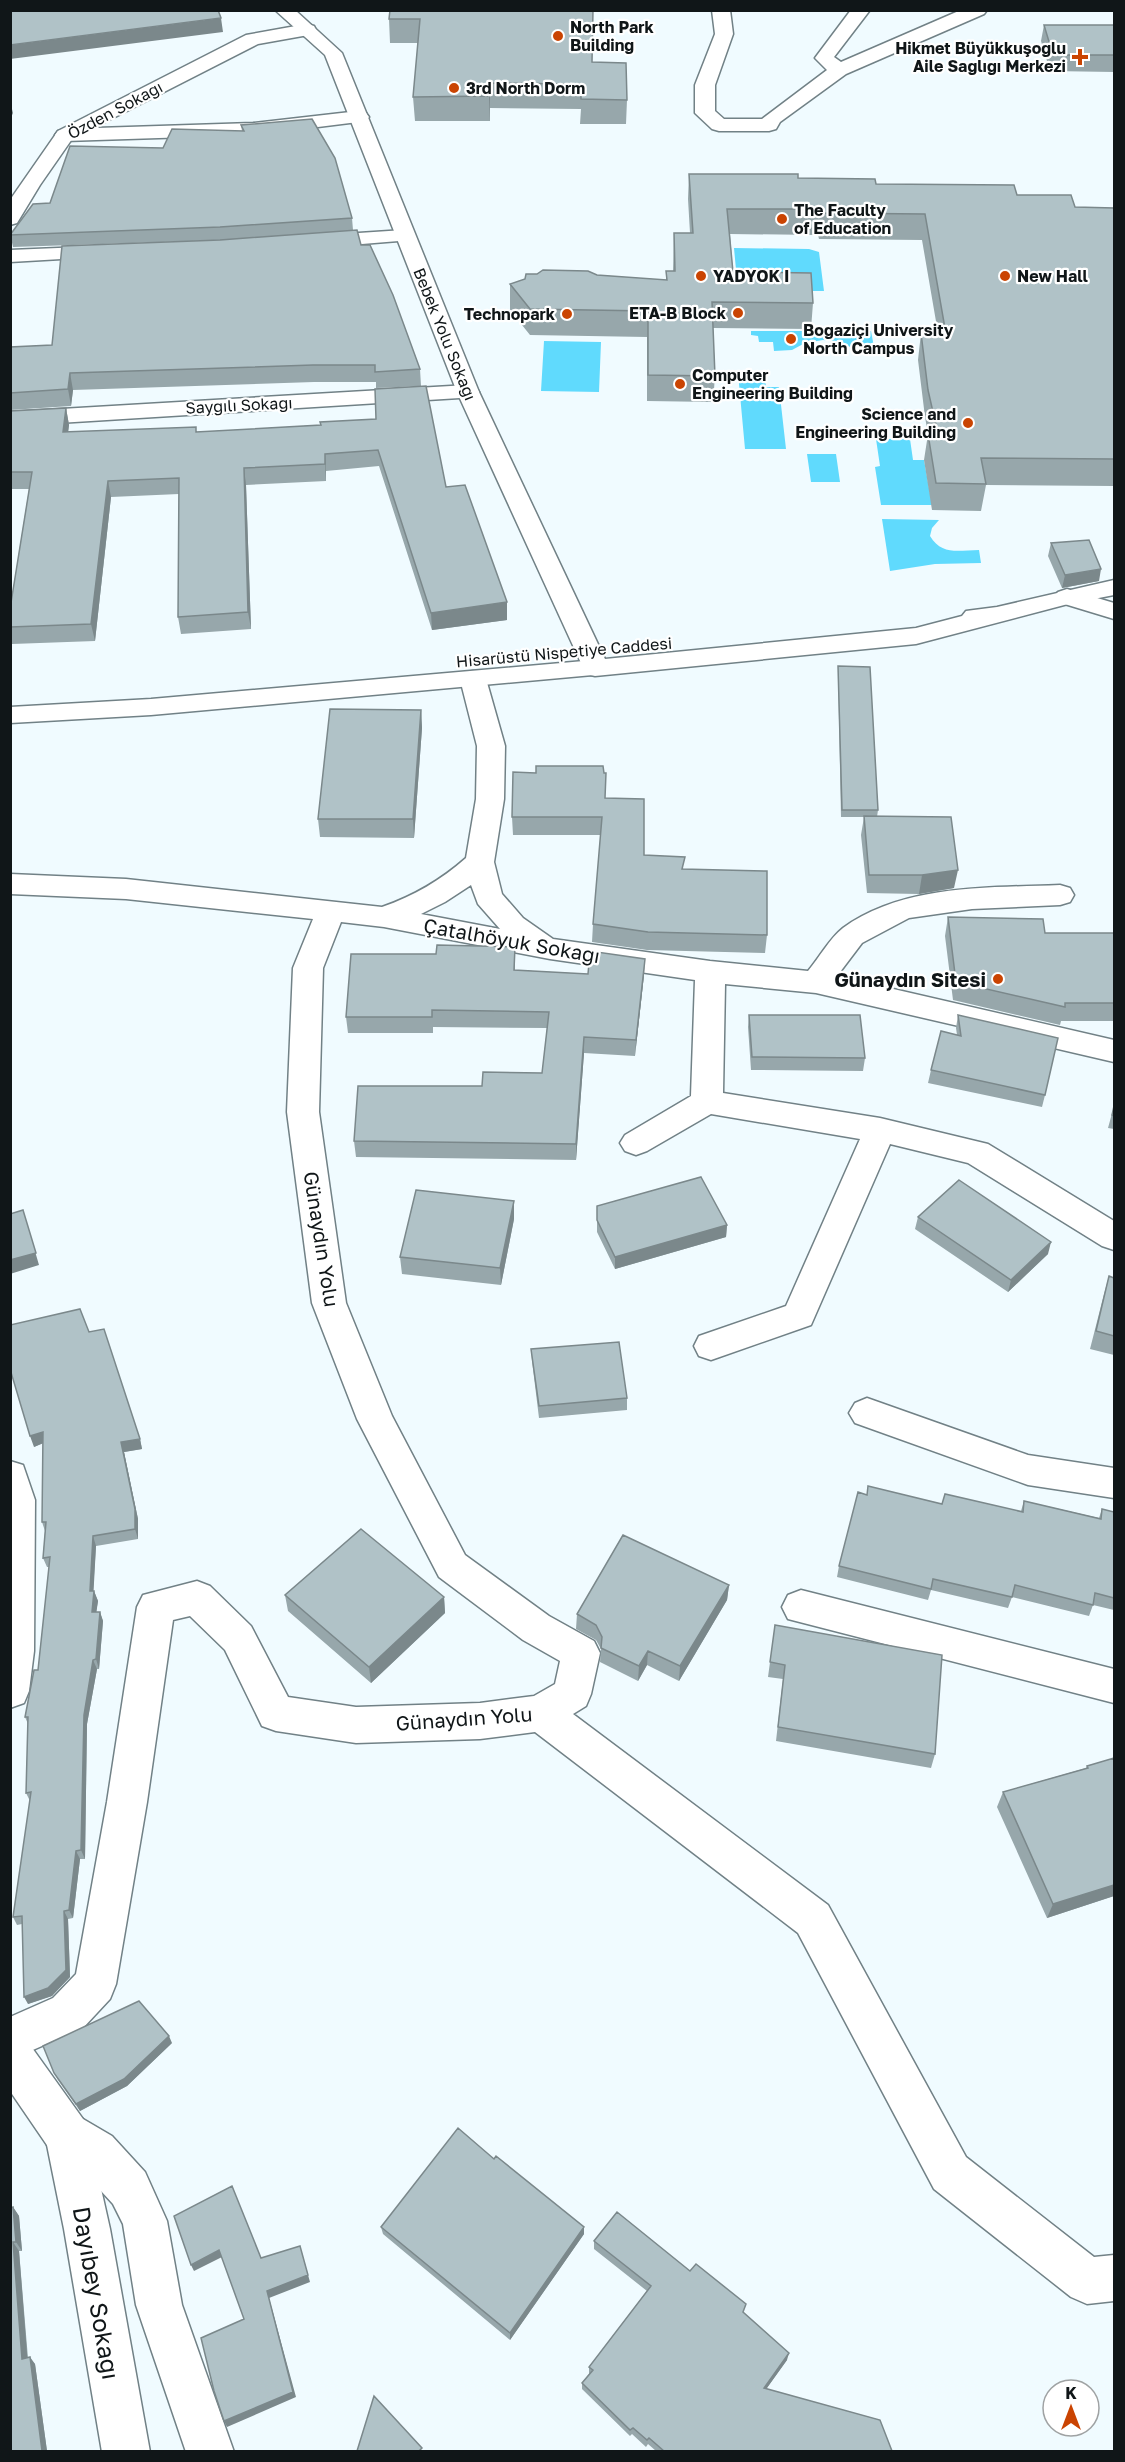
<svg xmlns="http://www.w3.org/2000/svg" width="1125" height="2462" viewBox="0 0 1125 2462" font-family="'Golos Text',sans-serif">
<rect width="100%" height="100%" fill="#f0fbff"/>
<path fill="#60dafd" d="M734,248L809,249L819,252L824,291H738Z
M751,331H871L874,347H890L891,350H858L838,342L823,340L805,343L792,350L774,351L773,342H759L758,336L751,335Z
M544,341L601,342L599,392L541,391Z
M738,373L751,374L752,379H765L766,387H779L786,449H745Z
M876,439H910L913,460H924L932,505H881L875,467L880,466Z
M807,454H836L840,482H811Z
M882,519L939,520L932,528L930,536C942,556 959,550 979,550L981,563L935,564L890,571Z"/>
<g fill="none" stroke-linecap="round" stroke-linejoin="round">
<g stroke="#718186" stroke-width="3">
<path id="minor" d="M712,10H730L733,34L715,85V111L724,119H762L827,70L815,58L851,10H870L834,57L841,62L961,10H987L984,14L846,74L780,122L776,129L769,131H719L712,129L695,113V85L715,34Z
M359,111L366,113L369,117L366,121L253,135L65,141L58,139L55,135L58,131L65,129L253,123Z
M404,230L411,232L414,236L411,240L313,248L306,246L302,242L306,238L313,236Z
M106,246L113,248L117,252L113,256L10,262V250Z
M468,385L476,387L479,392L476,397L10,426V412Z
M1067,589L1114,603V619L1058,602L1054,597L1058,592Z
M473,671L482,673L486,679L505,746L504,799L494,862L502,894L523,918L553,939L710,961L808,971C819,958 830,938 843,928C904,884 988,888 1060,885L1070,888L1074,895L1070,902L1060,905L972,909L909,918L862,943L837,976L1114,1040V1062L816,993L725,984L723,1093L880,1118L988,1144L1114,1221V1250L1102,1246L968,1163L890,1144L811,1325L711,1360L699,1356L694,1346L699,1336L786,1306L860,1139L711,1114L647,1151L636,1155L625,1151L620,1143L625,1135L691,1096L695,980L550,959L384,927L341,922L323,968L319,1112L346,1303L392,1416L465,1555L549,1616L594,1641L600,1653L591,1694L586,1706L573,1714L828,1905L966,2157L1094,2257L1114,2255V2301L1087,2304L1071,2297L934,2189L798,1933L535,1732L480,1739L356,1743L276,1731L262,1726L225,1650L190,1616L173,1620L147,1802L116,1984L110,1999L83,2028L10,2060V2017L53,1998L76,1974L107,1802L137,1607L143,1595L197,1581L210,1586L251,1626L288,1697L356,1707L480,1703L534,1696L555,1684L560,1661L523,1640L439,1577L357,1419L312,1303L287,1112L293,968L313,919L126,899L10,894V874L126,879L382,907C414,896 441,880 466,858L476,799L477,746L460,679L464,673ZM471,885L478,904L500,929L421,914L445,902Z
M867,1398L1028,1455L1114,1468V1498L1028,1485L855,1423L849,1413L855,1403Z
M801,1590L1114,1669V1703L788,1619L782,1607L788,1595Z
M67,2113L83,2119L89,2135L110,2229L150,2452H102L64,2229L45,2135L51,2119Z"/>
</g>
<g stroke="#718186" stroke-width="3">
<path id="tertiary" d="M307,24L314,26L316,30L314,34L258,44L72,139L40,185L17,223L10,225V200L58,131L246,35Z
M10,1461L23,1465L35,1500L34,1651L29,1691L24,1703L10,1708Z
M10,2032L25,2038L83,2119L112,2136L145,2172L167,2221L182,2305L234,2452H186L136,2305L123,2224L113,2204L80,2168L51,2151L10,2091Z"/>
</g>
<g stroke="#718186" stroke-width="3">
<path id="secondary" d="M275,10H295L342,53L479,392L605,659L916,628L962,616L966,611L997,607L1114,580V595L1068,604L916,644L595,676L586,674L457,392L325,55Z"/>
</g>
<g stroke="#718186" stroke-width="3">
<path id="primary" d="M595,660L604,662L608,668L604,674L151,715L10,723V707L151,699Z"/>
</g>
<use href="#minor" fill="#fff" fill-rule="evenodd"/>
<use href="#tertiary" fill="#fff" fill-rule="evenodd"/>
<use href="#secondary" fill="#fff" fill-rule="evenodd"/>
<use href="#primary" fill="#fff" fill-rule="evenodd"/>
</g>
<path fill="#97a7ab" d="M390,10L593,62L627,100L626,124H580L581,109L490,108V121H415L413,97L418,43H390L389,19Z
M1044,25H1114V72L1050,71L1041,41Z
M241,125L352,218L353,230L420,369L421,386L376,388V382H314L73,390L71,406L10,410V347L52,345L222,240L13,247L10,234L50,203L163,148L242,131Z
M689,174L798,178L1017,195L1075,207L1114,208V486L986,485L981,511L932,510L924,460L928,434L925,417L918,360L921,333H938L922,240L819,239L818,235L730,234L733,272L813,303L811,329L713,328L715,376L713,402L647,401V337L530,335L510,310V284L597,275L666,280V271H673L674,233H690L688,199Z
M66,408L69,425L68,432H197L321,425L376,419L446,487L507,602V620L432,630L379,466L326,471V481L246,485L251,629L181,634L178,617L179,494L111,497L95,641L12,644L10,639V609L29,489H10V411Z
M1051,543L1099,581L1062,588L1048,556Z
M838,666L878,810L877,817L954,888L919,894L867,893L861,835L864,817H841L838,673Z
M421,710L422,728L414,838L320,837L318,819Z
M605,798L644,855L684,869L767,935L765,953L647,950L592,942L593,924L601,835H513L512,817Z
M948,917L1045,933H1114V1021H1061L1060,1025L953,1000L945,936Z
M515,963V970L588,974L644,975L635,1056L584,1053L576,1160L356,1157L354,1141L482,1086L542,1073L547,1028L433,1027V1033H348L346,1017Z
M749,1015L865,1058L863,1071L751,1070L748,1027Z
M958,1015L1045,1095L1042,1107L928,1083L931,1070L957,1035L956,1028Z
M1114,1106V1129L1108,1128Z
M597,1206L727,1225L726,1237L615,1269L597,1232Z
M918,1217L1048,1254L1008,1292L915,1229Z
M514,1219L501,1285L402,1274L400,1257Z
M1109,1276L1114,1278V1355L1090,1349L1104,1294Z
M89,1332L140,1439L142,1449L124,1452L138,1519V1539L96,1546L93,1591H94L98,1601L96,1612H100L103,1621L99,1669H97L87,1724L85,1859H80L73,1918L68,1919L70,1977L52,1996L28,2004L22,1924L17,1925L13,1917L30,1801L26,1793L28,1724L25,1717L38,1670L49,1567H47L43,1558L45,1531L42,1522L43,1443L34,1447Z
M531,1349L627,1398V1410L539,1418L532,1361Z
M867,1495L942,1504L1021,1511L1024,1501L1099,1518L1102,1509L1114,1512V1610L1093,1605L1089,1616L1012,1597L1008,1608L931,1590L928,1600L837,1577L839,1566Z
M729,1585L727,1600L679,1681L647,1665L638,1681L600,1662L601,1649L596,1640L576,1629L577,1614Z
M285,1595L444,1597L445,1613L371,1683L288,1611Z
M775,1625L935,1754L931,1768L776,1741L783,1679L768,1677Z
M1087,1766L1114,1896L1047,1918L997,1807L1003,1792L1086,1768Z
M172,2043L127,2086L80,2111L58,2080L54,2073Z
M494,2159L584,2227V2234L510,2340L383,2234L381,2227Z
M13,2207L19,2216L22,2251H19L28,2358L35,2364L47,2451H10Z
M594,2241L690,2271L744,2313L787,2360L766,2389L892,2451H656L648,2444L646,2447L632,2434L630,2436L582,2389V2383L589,2374V2367L647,2291L594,2249Z"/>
<path fill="#7b888b" d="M221,18L223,32L10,59V45Z
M490,83V121L489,96Z
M10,101L13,113L10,120Z
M70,373L73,390L71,406L68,389Z
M66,408L69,425L66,449L63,432Z
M325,454L326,471V481L325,464Z
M244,468L246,485L251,629L248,612Z
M108,481L111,497L95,641L91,624Z
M1101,569L1099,581L1062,588L1065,575Z
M507,602V620L432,630L431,613Z
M421,710L422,728L414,838L413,819Z
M958,870L954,888L919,894L922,875Z
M645,959L644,975L635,1056L636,1040Z
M584,1037V1053L576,1160V1144Z
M514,1201V1219L501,1285L500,1268Z
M23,1210L39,1265L10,1274V1260Z
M727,1225L726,1237L615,1269V1257Z
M1051,1242L1048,1254L1008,1292L1011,1280Z
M43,1432L46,1442L34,1447L30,1436Z
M140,1439L142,1449L124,1452L138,1519V1539L135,1529L121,1442Z
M93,1536L96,1546L93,1601L90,1591Z
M729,1585L727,1600L679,1681L680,1666Z
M94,1591L98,1601L95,1622L92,1612Z
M444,1597L445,1613L371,1683L369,1667Z
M100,1612L103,1621L99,1669L96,1659Z
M648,1651L647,1665L638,1681L639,1666Z
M93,1660L97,1669L87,1724L85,1859L81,1850L84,1715Z
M76,1851L80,1859L73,1918L69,1910Z
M1114,1885V1896L1047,1918L1053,1904Z
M64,1911L68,1919L70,1977L52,1996L28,2004L24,1997Z
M169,2036L172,2043L127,2086L80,2111L76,2104Z
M13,2207L19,2216L22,2251L16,2242Z
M584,2227V2234L510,2340V2333Z
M13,2242L19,2251L28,2366L22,2359Z
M219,2250L222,2257L194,2271L191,2265Z
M302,2253L310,2282L269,2298L296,2397L227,2427L224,2421L267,2291Z
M789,2353L787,2360L762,2395L764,2388Z
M30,2357L35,2364L47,2451H42Z"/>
<path fill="#b0c2c7" stroke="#7b888b" stroke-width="1.5" d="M10,10H218L221,18L10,45Z
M390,10H593L592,62L626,63L627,100L581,99V84L490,83L489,96L413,97L420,19H389Z
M1044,25H1114V55H1053Z
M312,119L335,158L352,218L220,227L10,235L33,204L50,203L70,146L163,148L172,129L244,131L241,125Z
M689,174H798V178L875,179L876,184L1014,185L1017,195H1071L1075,207L1114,208V459L981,458L986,484L936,483L928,434H938L928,390L921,333L946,334L925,214L821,213V209H727L733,272L811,273L813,303L712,302L715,376L648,375V311L530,309L510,284L525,279L526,274H537L543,270L588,271L597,275L667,280L666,271H675L674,233H693Z
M357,230L361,245H370L393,295L420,369L375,372V365H313L70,373L68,389L10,393V347L52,345L62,246L220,240Z
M426,386L446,487L465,485L507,602L431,613L378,450L325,454V464L244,468L248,612L178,617L179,478L108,481L91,624L10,627V609L32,472H10V411L66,408L63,432L196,427V432L321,425L320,422L376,419L375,389Z
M1089,540L1101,569L1065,575L1051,543Z
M838,666L870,667L878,810H842Z
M330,709L421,710L413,819H318Z
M536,766H603L604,773H606L605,798L644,799V855L685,857L682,869L767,871V935L648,932L593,924L602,817H512L513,772L536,773Z
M864,816L951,817L958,870L922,875H869Z
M948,917L1043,919L1045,933H1114V1003H1065V1007L956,982Z
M437,945L515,947L514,970L588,974L590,951L645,959L636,1040L584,1037L576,1144L354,1141L358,1086H482L483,1072L542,1073L549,1012L432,1010V1017H346L351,954H436Z
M749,1015H860L865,1058L752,1057Z
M958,1015L1058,1038L1045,1095L931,1070L941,1031L961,1036Z
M1114,1106V1116L1112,1115Z
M701,1177L727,1225L615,1257L597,1220V1206Z
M959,1180L1051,1242L1011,1280L918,1217Z
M416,1190L514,1201L500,1268L400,1257Z
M23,1210L36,1253L10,1260V1214Z
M1109,1276L1114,1278V1336L1096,1331Z
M80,1309L89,1332L104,1329L140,1439L121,1442L135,1509V1529L93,1536L90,1591H94L92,1612H100L96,1659L93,1660L84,1715L81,1850L76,1851L69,1910L64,1911L66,1970L48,1988L24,1997L22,1916L13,1917L31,1792L26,1793L28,1717H25L34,1670H38L50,1557L43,1558L46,1522H42L43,1432L30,1436L10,1369V1325Z
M619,1342L627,1398L539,1406L531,1349Z
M868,1486L942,1504L945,1494L1023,1512L1024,1501L1101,1519L1102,1509L1114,1512V1598L1095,1593L1093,1605L1015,1585L1012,1597L933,1579L931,1589L839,1566L858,1492L867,1495Z
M361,1529L444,1597L369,1667L285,1595Z
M623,1535L729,1585L680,1666L648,1651L639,1666L601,1648L602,1637L596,1625L577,1614Z
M775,1625L942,1655L935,1754L778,1727L785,1665L770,1662Z
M1114,1758V1885L1053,1904L1003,1792L1088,1768L1087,1766Z
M139,2001L169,2036L124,2079L76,2104L54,2073L43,2046Z
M458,2128L494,2159L496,2156L584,2227L510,2333L381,2227Z
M232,2186L261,2258L300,2246L308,2275L267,2291L293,2392L224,2421L214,2391L201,2338L244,2319L219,2250L191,2265L174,2216Z
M13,2207L16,2242H13L22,2359L30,2357L42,2451H10V2208Z
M617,2212L690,2271L696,2264L746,2304L743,2312L789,2353L764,2388L880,2420L892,2451H664L649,2438L647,2440L633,2428L630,2430L582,2383L593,2370L589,2367L651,2286L594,2241Z
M374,2396L422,2448L419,2451H357Z"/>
<g fill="#ca4402" stroke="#fff" stroke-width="2">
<circle cx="558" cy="36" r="6"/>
<path d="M1077 48h6v6h6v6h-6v6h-6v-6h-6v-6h6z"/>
<circle cx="454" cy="88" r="6"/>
<circle cx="782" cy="219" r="6"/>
<circle cx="701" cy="276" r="6"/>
<circle cx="1005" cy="276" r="6"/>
<circle cx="738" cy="313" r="6"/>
<circle cx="567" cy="314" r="6"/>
<circle cx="791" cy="339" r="6"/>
<circle cx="680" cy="384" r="6"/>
<circle cx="968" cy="423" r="6"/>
<circle cx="998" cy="979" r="6"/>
</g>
<g text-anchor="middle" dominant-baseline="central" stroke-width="4.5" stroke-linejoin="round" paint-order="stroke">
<g font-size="16" font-weight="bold" fill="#101618" stroke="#fff" text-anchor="start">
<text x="570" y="27">North Park<tspan x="570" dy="18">Building</tspan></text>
<text x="1066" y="48" text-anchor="end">Hikmet Büyükkuşoğlu<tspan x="1066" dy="18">Aile Sağlığı Merkezi</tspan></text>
<text x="466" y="88">3rd North Dorm</text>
<text x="794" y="210">The Faculty<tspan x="794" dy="18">of Education</tspan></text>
<text x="713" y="276">YADYOK I</text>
<text x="1017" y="276">New Hall</text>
<text x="726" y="313" text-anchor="end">ETA-B Block</text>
<text x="555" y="314" text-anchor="end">Technopark</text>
<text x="803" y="330">Boğaziçi University<tspan x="803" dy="18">North Campus</tspan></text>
<text x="692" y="375">Computer<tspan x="692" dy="18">Engineering Building</tspan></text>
<text x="956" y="414" text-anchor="end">Science and<tspan x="956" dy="18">Engineering Building</tspan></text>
</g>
<g font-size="16" fill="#101618" stroke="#fff">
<text transform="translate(115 110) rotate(-28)">Özden Sokağı</text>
<text transform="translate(445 334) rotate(68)">Bebek Yolu Sokağı</text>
<text transform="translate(239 405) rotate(-3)">Saygılı Sokağı</text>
<text transform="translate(564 652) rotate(-5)">Hisarüstü Nispetiye Caddesi</text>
</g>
<g font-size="20" fill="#101618" stroke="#fff">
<text transform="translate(512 940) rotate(10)">Çatalhöyuk Sokağı</text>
<text transform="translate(322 1239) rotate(81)">Günaydın Yolu</text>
<text transform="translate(464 1718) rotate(-4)">Günaydın Yolu</text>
</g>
<g font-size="20" font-weight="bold" fill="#101618" stroke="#fff" text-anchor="end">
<text x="986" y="979">Günaydın Sitesi</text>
</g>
<g font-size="24" fill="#101618" stroke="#fff">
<text transform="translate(97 2293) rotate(80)">Dayıbey Sokağı</text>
</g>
</g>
<rect width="1125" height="2462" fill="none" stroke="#101618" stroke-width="24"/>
<g transform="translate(1071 2408)"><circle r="28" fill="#ffffff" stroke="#9fa2a3" stroke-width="1.5"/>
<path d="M0-4.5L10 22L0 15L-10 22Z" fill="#ca4402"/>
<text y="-9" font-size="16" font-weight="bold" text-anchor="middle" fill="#101618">K</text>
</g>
</svg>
